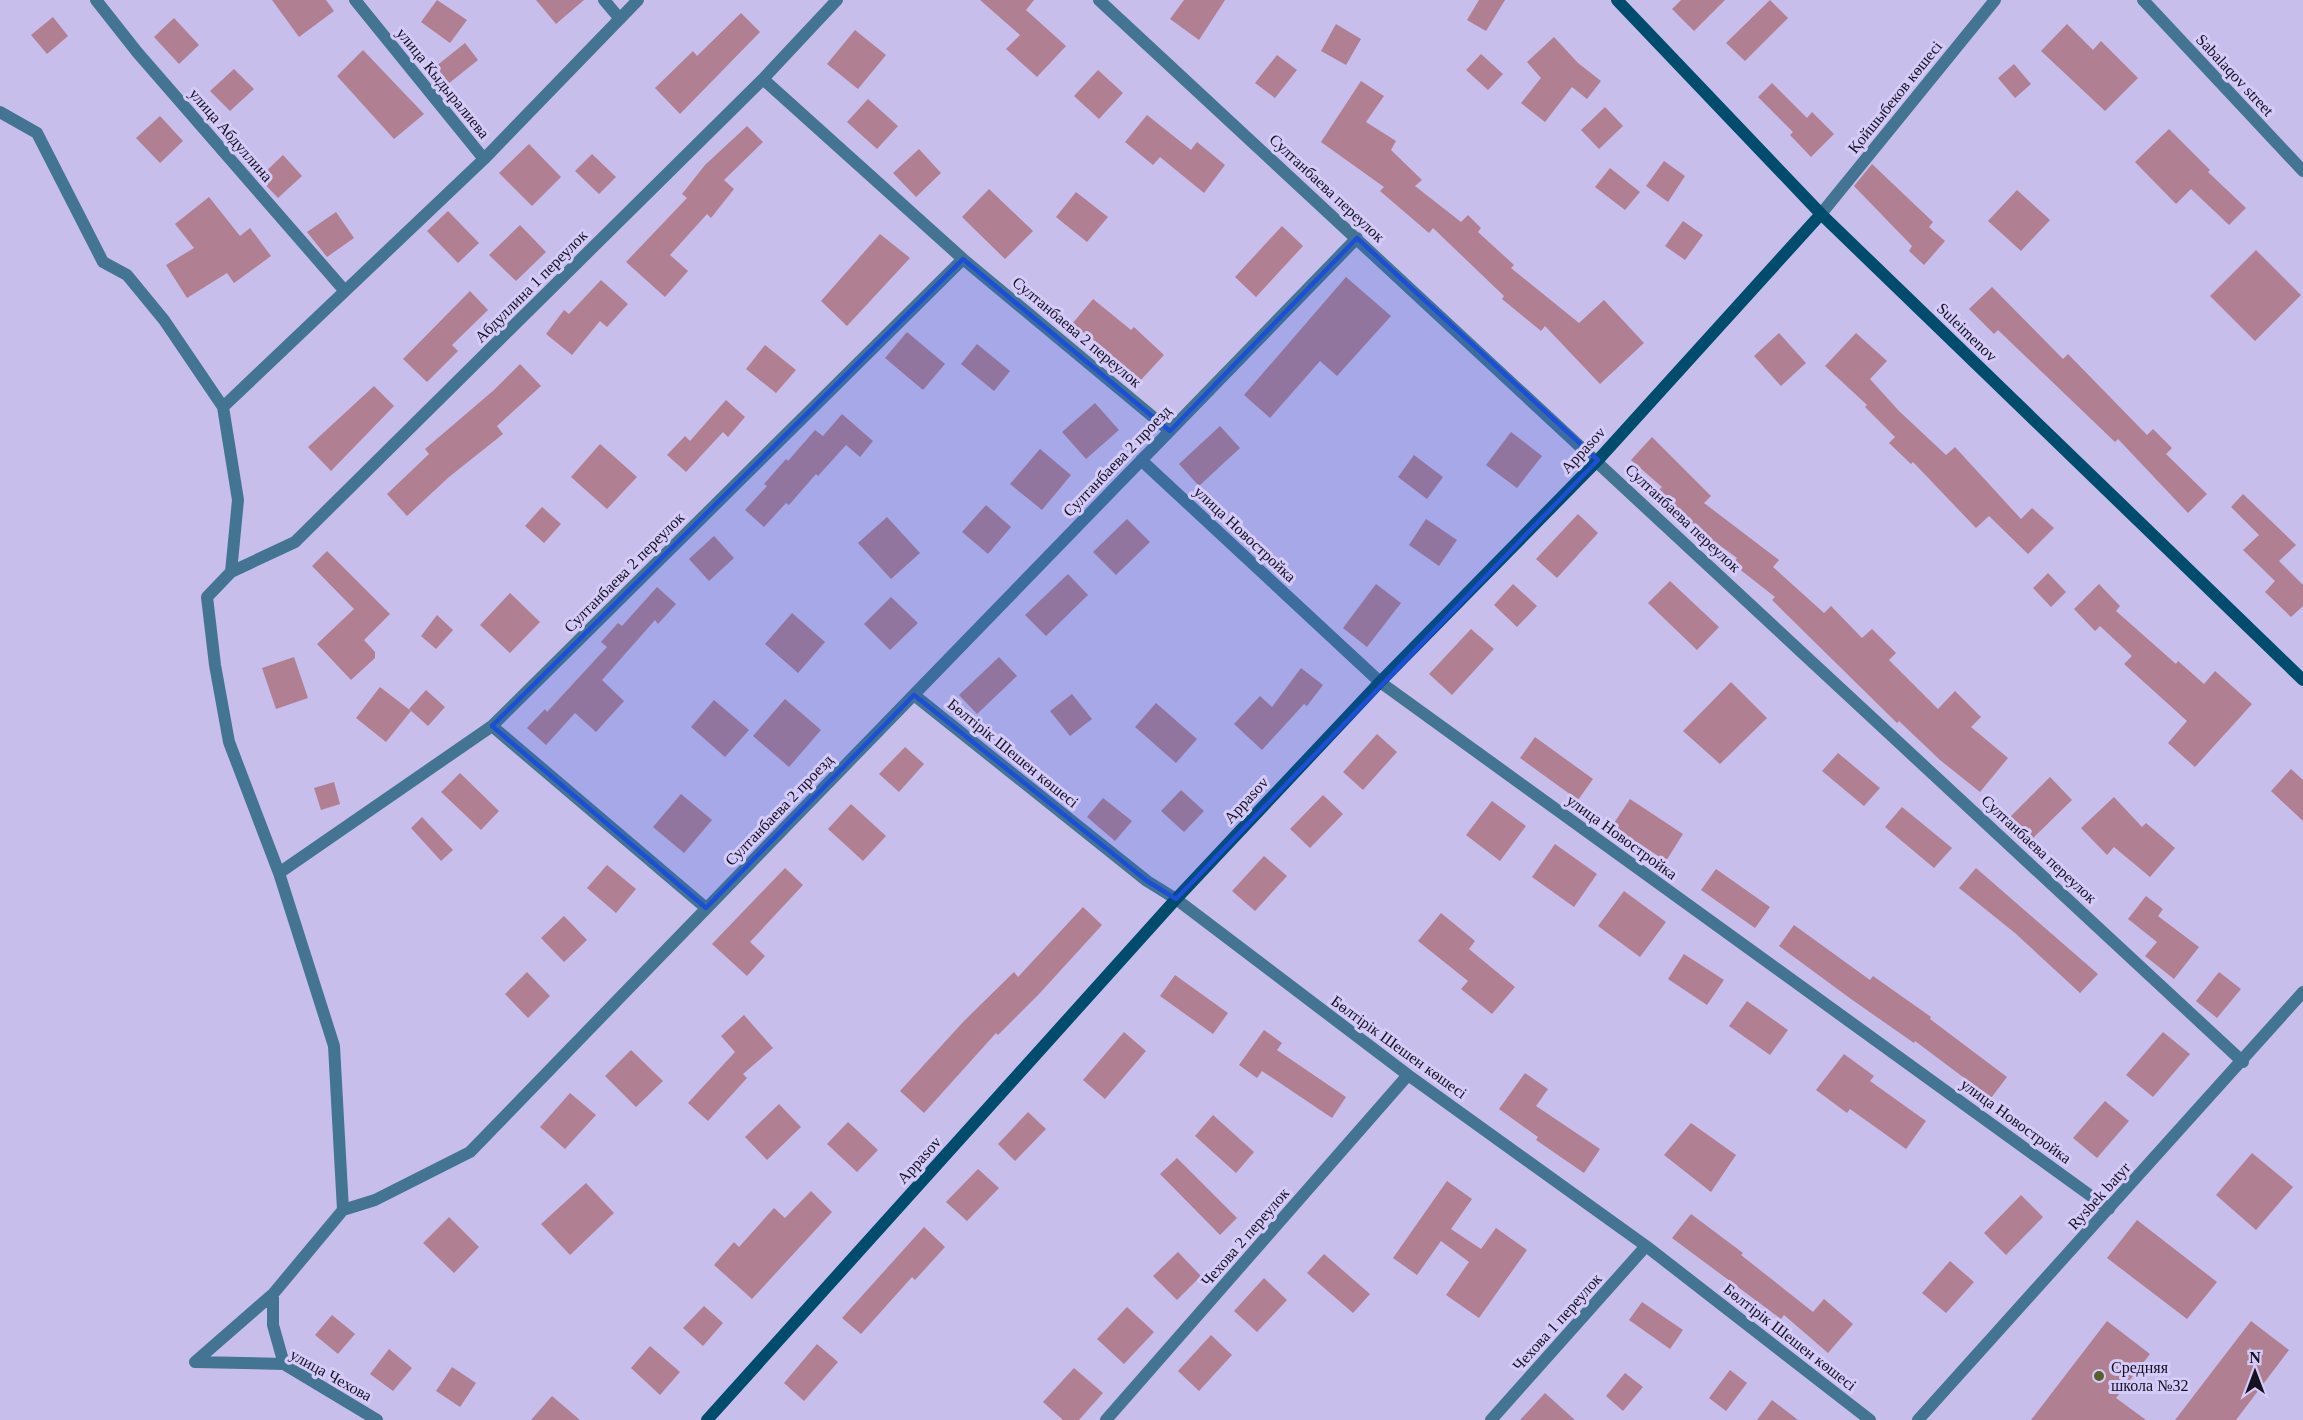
<svg xmlns="http://www.w3.org/2000/svg" width="2303" height="1420" viewBox="0 0 2303 1420" font-family="'Times New Roman',serif">
<rect width="100%" height="100%" fill="#c8beec"/>
<path fill="#b07f91" d="M272,0H326L334,11L299,37Z
M437,0L467,20L450,43L421,22Z
M536,0H584L556,24Z
M980,0H1034L1026,10L1066,46L1037,77L1006,49L1020,35Z
M1184,0H1225L1199,40L1170,19Z
M1479,0H1505L1486,31L1467,20Z
M1681,0H1725L1694,31L1672,9Z
M1770,0L1788,18L1745,61L1726,43Z
M741,13L760,32L680,114L655,88L693,51L697,56Z
M53,17L68,36L47,54L31,35Z
M174,18L199,45L179,64L154,37Z
M1336,24L1361,39L1346,65L1321,51Z
M2067,24L2093,50L2101,41L2138,78L2105,111L2041,51Z
M855,30L886,55L858,89L827,64Z
M1554,37L1578,63L1601,81L1587,99L1572,87L1545,122L1521,103L1541,78L1527,62Z
M465,43L478,60L448,84L435,67Z
M363,50L424,114L394,139L337,76Z
M1481,54L1503,74L1488,90L1466,70Z
M1277,55L1297,70L1275,98L1255,83Z
M2014,64L2031,84L2015,98L1998,78Z
M234,69L254,89L230,111L210,91Z
M1098,70L1123,93L1099,119L1074,96Z
M1361,81L1384,96L1366,122L1396,141L1391,150L1422,180L1415,186L1461,222L1468,215L1481,228L1478,232L1514,265L1511,268L1579,323L1604,300L1644,343L1600,384L1545,326L1541,331L1502,299L1504,296L1433,228L1429,233L1380,191L1384,187L1321,142Z
M1772,83L1807,118L1812,112L1834,134L1811,157L1790,135L1793,132L1758,97Z
M868,99L898,126L877,149L847,122Z
M1605,107L1623,126L1599,149L1581,130Z
M1147,115L1191,150L1197,142L1225,165L1204,193L1160,157L1153,165L1125,142Z
M160,116L183,141L160,163L136,138Z
M747,126L763,142L724,180L734,189L711,218L707,214L670,255L688,271L665,297L626,262L687,198L682,194L705,165Z
M2169,129L2210,170L2208,172L2246,208L2229,225L2191,189L2176,204L2135,162Z
M529,144L561,177L532,206L499,173Z
M919,149L941,173L916,197L893,173Z
M592,154L616,177L599,194L575,171Z
M283,155L302,176L278,198L259,178Z
M1664,161L1685,176L1668,202L1646,186Z
M1872,164L1933,222L1929,227L1945,241L1924,265L1909,251L1912,246L1854,186Z
M1610,168L1640,192L1625,210L1595,187Z
M989,189L1033,231L1005,259L962,217Z
M2017,190L2050,220L2021,251L1988,221Z
M1076,192L1108,217L1087,242L1056,217Z
M209,197L240,236L250,228L271,256L234,283L227,273L187,298L166,265L194,248L175,224Z
M448,211L479,243L458,263L427,231Z
M336,212L354,238L327,257L307,232Z
M1683,221L1703,235L1685,260L1665,246Z
M520,225L546,252L516,281L489,255Z
M1282,226L1303,246L1256,297L1235,277Z
M880,234L910,258L847,326L821,301Z
M2256,250L2301,295L2255,341L2210,296Z
M1346,277L1391,316L1337,376L1320,361L1270,418L1244,395Z
M601,280L628,304L607,327L600,321L572,355L546,334L564,310L569,314Z
M1992,287L2063,359L2068,354L2147,435L2153,429L2172,448L2166,454L2207,494L2188,513L2118,439L2115,442L1998,330L1994,334L1969,309Z
M470,291L488,310L452,345L458,351L427,382L403,359Z
M1093,299L1131,330L1134,327L1164,355L1140,381L1104,348L1072,324Z
M907,332L945,364L923,390L885,358Z
M1779,333L1806,363L1781,386L1754,356Z
M1856,333L1887,361L1870,379L1899,411L1946,455L1955,447L2021,519L2032,508L2054,528L2028,554L1989,516L1976,528L1913,462L1911,464L1889,443L1895,437L1865,407L1867,405L1825,366Z
M977,344L1010,371L994,391L961,364Z
M765,345L796,370L776,393L746,369Z
M520,364L541,386L497,426L503,434L449,477L407,516L387,494L429,454L425,449L494,390Z
M374,386L394,406L331,471L308,447Z
M726,400L745,417L728,437L723,432L686,472L667,455L685,436L690,441Z
M1095,403L1119,430L1086,459L1062,432Z
M842,414L873,441L860,457L846,445L818,476L816,474L789,505L786,503L764,527L745,510L767,486L764,484L786,459L788,461L815,430L823,436Z
M1220,426L1240,448L1199,486L1179,464Z
M1511,432L1542,456L1517,488L1486,465Z
M1652,437L1711,496L1704,503L1779,560L1773,567L1824,613L1831,606L1862,638L1872,629L1896,653L1889,660L1938,709L1955,691L1981,717L1971,727L2008,758L1980,792L1940,760L1899,721L1897,723L1772,600L1775,597L1733,564L1737,558L1685,520L1658,491L1662,487L1631,460Z
M600,444L637,477L607,509L571,477Z
M1040,449L1071,475L1042,510L1010,484Z
M1414,455L1443,477L1427,499L1398,477Z
M2243,494L2296,545L2279,561L2303,585V606L2291,617L2265,592L2275,581L2243,550L2259,535L2231,507Z
M986,505L1011,527L988,554L962,532Z
M542,507L561,524L544,543L525,526Z
M1578,514L1598,533L1557,578L1536,559Z
M887,517L920,553L891,579L858,543Z
M1127,519L1150,542L1116,575L1093,552Z
M1426,519L1457,540L1439,566L1409,545Z
M714,536L734,558L709,581L689,559Z
M327,551L390,614L364,640L375,652V658L351,680L317,644L354,609L312,566Z
M2048,573L2066,592L2051,607L2033,588Z
M1068,574L1088,595L1046,636L1025,615Z
M1670,581L1719,627L1697,650L1648,603Z
M1376,584L1401,603L1367,647L1343,628Z
M1513,584L1537,606L1517,627L1494,605Z
M2099,584L2120,606L2116,611L2176,664L2178,661L2204,684L2215,671L2252,704L2195,767L2168,743L2187,721L2124,664L2132,656L2100,626L2095,631L2074,609Z
M657,587L676,604L658,624L655,620L602,680L624,701L596,732L575,713L546,745L527,728L545,709L547,712L607,647L601,642L618,623L622,626Z
M510,593L540,622L510,653L480,625Z
M891,597L918,623L890,650L864,624Z
M792,613L825,642L798,673L765,644Z
M437,615L453,630L436,649L421,636Z
M1471,629L1494,649L1452,695L1429,674Z
M294,657L308,698L276,709L262,668Z
M999,657L1017,676L977,714L959,695Z
M1301,668L1323,685L1307,706L1304,704L1262,750L1234,724L1260,696L1272,707Z
M1731,682L1767,718L1720,764L1683,731Z
M380,687L411,711L386,742L356,718Z
M426,690L445,707L428,726L409,709Z
M1072,694L1092,719L1070,736L1050,711Z
M785,699L821,730L789,767L753,736Z
M714,700L749,730L725,757L691,727Z
M1156,703L1197,739L1176,763L1135,727Z
M1377,734L1397,752L1363,790L1343,772Z
M1535,737L1593,779L1578,800L1520,758Z
M905,747L924,764L899,792L879,774Z
M1838,753L1880,788L1864,806L1822,771Z
M2291,769L2303,780V821L2271,791Z
M460,773L499,811L481,830L441,792Z
M2050,777L2072,800L2031,840L2009,818Z
M334,782L340,804L321,810L314,788Z
M1181,790L1204,811L1184,832L1161,811Z
M681,794L712,820L684,853L653,827Z
M1323,795L1343,814L1310,848L1290,829Z
M2114,797L2142,827L2146,823L2175,848L2150,877L2114,847L2107,855L2081,828Z
M1103,798L1132,821L1115,841L1087,817Z
M1630,799L1683,834L1666,861L1612,826Z
M1492,801L1526,826L1500,861L1466,835Z
M851,804L886,836L863,861L828,829Z
M1902,807L1952,848L1934,868L1885,827Z
M422,817L453,850L441,861L411,828Z
M1555,844L1597,874L1574,907L1532,877Z
M1264,856L1287,876L1255,911L1232,891Z
M607,865L636,889L616,913L587,888Z
M785,868L803,885L750,942L765,956L747,976L712,944Z
M1976,868L2098,974L2080,993L2015,933L1959,888Z
M1716,869L1770,907L1755,928L1701,890Z
M1624,891L1666,922L1640,957L1598,926Z
M2146,896L2163,909L2158,916L2199,947L2174,979L2145,956L2157,942L2128,919Z
M1083,907L1102,925L1039,994L998,1035L996,1033L924,1113L900,1091L964,1021L1014,972L1018,977Z
M1441,913L1475,941L1469,949L1515,987L1492,1014L1461,989L1468,981L1418,941Z
M564,916L587,940L564,962L541,938Z
M1794,925L1870,980L1873,976L1931,1017L1930,1019L2007,1077L1991,1098L1915,1041L1914,1043L1851,999L1779,946Z
M1684,954L1724,980L1707,1005L1668,979Z
M527,972L550,996L528,1018L505,994Z
M2219,972L2241,989L2217,1018L2196,1001Z
M1175,975L1228,1013L1213,1034L1160,996Z
M1747,1001L1788,1030L1770,1055L1729,1026Z
M744,1015L773,1048L743,1074L747,1078L708,1121L688,1103L735,1052L721,1036Z
M1264,1030L1282,1043L1277,1050L1346,1097L1332,1118L1262,1071L1257,1078L1239,1065Z
M1124,1032L1146,1051L1105,1099L1083,1080Z
M2163,1032L2190,1054L2153,1097L2126,1075Z
M631,1050L663,1081L636,1107L605,1076Z
M1844,1054L1874,1076L1870,1081L1926,1121L1906,1149L1850,1109L1847,1113L1816,1090Z
M1525,1073L1548,1089L1536,1106L1600,1149L1584,1173L1536,1140L1538,1137L1499,1109Z
M570,1093L596,1115L565,1149L540,1127Z
M2105,1101L2129,1121L2097,1158L2073,1138Z
M779,1104L801,1127L767,1160L745,1137Z
M1028,1112L1046,1129L1015,1161L998,1144Z
M1213,1115L1254,1152L1236,1173L1195,1136Z
M848,1122L878,1150L857,1172L827,1144Z
M1691,1123L1736,1155L1711,1192L1664,1155Z
M2252,1153L2293,1187L2256,1230L2216,1195Z
M1177,1158L1237,1218L1220,1235L1160,1174Z
M978,1169L999,1188L967,1221L946,1202Z
M1447,1181L1472,1199L1451,1229L1481,1249L1496,1228L1527,1250L1479,1318L1446,1295L1469,1262L1441,1241L1417,1275L1393,1258Z
M586,1183L614,1213L570,1255L541,1224Z
M811,1191L832,1212L752,1299L714,1265L734,1242L739,1247L774,1208L785,1218Z
M2021,1195L2043,1217L2006,1255L1984,1233Z
M1691,1214L1743,1253L1741,1255L1813,1312L1824,1299L1853,1324L1828,1353L1784,1315L1781,1319L1672,1238Z
M449,1217L479,1247L454,1273L423,1243Z
M2137,1220L2217,1282L2187,1319L2107,1258Z
M924,1227L945,1247L915,1280L912,1277L861,1334L842,1318Z
M1178,1252L1201,1276L1177,1300L1153,1276Z
M1324,1254L1370,1294L1353,1313L1307,1273Z
M1950,1261L1974,1282L1946,1313L1922,1293Z
M1264,1278L1287,1300L1257,1332L1234,1311Z
M1642,1302L1683,1330L1670,1349L1629,1320Z
M704,1306L723,1323L703,1346L683,1328Z
M1127,1307L1154,1332L1124,1364L1097,1339Z
M332,1315L355,1334L338,1354L315,1335Z
M2107,1321L2150,1354L2116,1398L2146,1420H2031Z
M2251,1321L2289,1350L2236,1420H2175Z
M1211,1335L1232,1355L1199,1391L1178,1371Z
M817,1344L838,1362L804,1401L784,1383Z
M650,1346L680,1372L660,1395L631,1368Z
M389,1349L412,1368L393,1391L370,1374Z
M452,1367L476,1383L460,1407L436,1391Z
M1074,1368L1103,1393L1079,1420H1063L1043,1402Z
M1730,1370L1747,1383L1726,1411L1709,1398Z
M1625,1373L1643,1387L1623,1411L1606,1396Z
M1545,1393L1575,1420H1520Z
M552,1396L580,1420H531Z
M1772,1400L1798,1420H1757Z"/>
<g fill="none" stroke-linecap="round" stroke-linejoin="round">
<path stroke="#437592" stroke-width="12" d="M96,0L137,52L344,290
M355,0L484,159
M604,0L620,19
M1099,0L2243,1062
M2143,0L2303,171
M763,79L963,259L1170,431
M0,112L37,133L103,262L127,275L164,320L223,407L238,500L231,572L207,597L215,665L229,742L279,873L334,1046L343,1210
M1821,214L1995,0
M223,407L484,159L638,0
M1141,460L1380,682L2109,1209
M231,572L295,542L763,79L837,0
M914,695L1147,881L1176,899L1408,1075L1646,1246L1870,1420
M492,726L706,908
M279,873L492,726L963,259
M273,1294V1325L284,1364
M195,1362L273,1294L343,1210L375,1200L470,1152L1357,238
M195,1362L284,1364L377,1420
M1106,1420L1408,1075
M1491,1420L1646,1246
M1918,1420L2303,992"/>
<path stroke="#004c6d" stroke-width="12" d="M1617,0L1821,214L2303,680
M707,1420L1176,899L1380,682L1598,460L1821,214"/>
</g>
<path fill="#1d4ed8" fill-opacity="0.2" stroke="#1d4ed8" stroke-width="4.5" stroke-linejoin="round" d="M1357,238L1598,460L1176,899L1147,881L914,695L706,908L492,726L963,259L1170,431Z"/>
<circle fill="#585e2c" stroke="#d5cbf9" stroke-width="2" cx="2099" cy="1376" r="6"/>
<g text-anchor="middle" dominant-baseline="central" stroke-width="6" stroke-linejoin="round" paint-order="stroke">
<g font-size="16" fill="#151121" stroke="#d5cbf9">
<text transform="translate(2235 75) rotate(47)">Sabalaqov street</text>
<text transform="translate(443 83) rotate(51)">улица Кыдыралиева</text>
<text transform="translate(1895 97) rotate(-51)">Қойшыбеков көшесі</text>
<text transform="translate(231 135) rotate(49)">улица Абдуллина</text>
<text transform="translate(1327 188) rotate(43)">Султанбаева переулок</text>
<text transform="translate(531 286) rotate(-45)">Абдуллина 1 переулок</text>
<text transform="translate(1077 332) rotate(40)">Султанбаева 2 переулок</text>
<text transform="translate(1967 332) rotate(44)">Suleimenov</text>
<text transform="translate(1583 450) rotate(-47)">Appasov</text>
<text transform="translate(1117 461) rotate(-46)">Султанбаева 2 проезд</text>
<text transform="translate(1683 518) rotate(43)">Султанбаева переулок</text>
<text transform="translate(1245 534) rotate(43)">улица Новостройка</text>
<text transform="translate(624 572) rotate(-45)">Султанбаева 2 переулок</text>
<text transform="translate(1013 753) rotate(39)">Бөлтірік Шешен көшесі</text>
<text transform="translate(1246 800) rotate(-47)">Appasov</text>
<text transform="translate(779 810) rotate(-46)">Султанбаева 2 проезд</text>
<text transform="translate(1622 837) rotate(36)">улица Новостройка</text>
<text transform="translate(2039 849) rotate(43)">Султанбаева переулок</text>
<text transform="translate(1399 1047) rotate(36)">Бөлтірік Шешен көшесі</text>
<text transform="translate(2016 1121) rotate(36)">улица Новостройка</text>
<text transform="translate(919 1160) rotate(-48)">Appasov</text>
<text transform="translate(2099 1196) rotate(-48)">Rysbek batyr</text>
<text transform="translate(1245 1237) rotate(-49)">Чехова 2 переулок</text>
<text transform="translate(1557 1322) rotate(-48)">Чехова 1 переулок</text>
<text transform="translate(1790 1337) rotate(38)">Бөлтірік Шешен көшесі</text>
<text transform="translate(331 1375) rotate(29)">улица Чехова</text>
</g>
<g font-size="16" fill="#151121" stroke="#d5cbf9" text-anchor="start">
<text x="2111" y="1367">Средняя<tspan x="2111" dy="18">школа №32</tspan></text>
</g>
</g>
<g transform="translate(2255 1372)" stroke="#d5cbf9" stroke-width="4.5" paint-order="stroke">
<path d="M0-4.5L10 22L0 15L-10 22Z" fill="#151121"/>
<text y="-9" font-size="16" font-weight="bold" text-anchor="middle" fill="#151121">N</text>
</g>
</svg>
